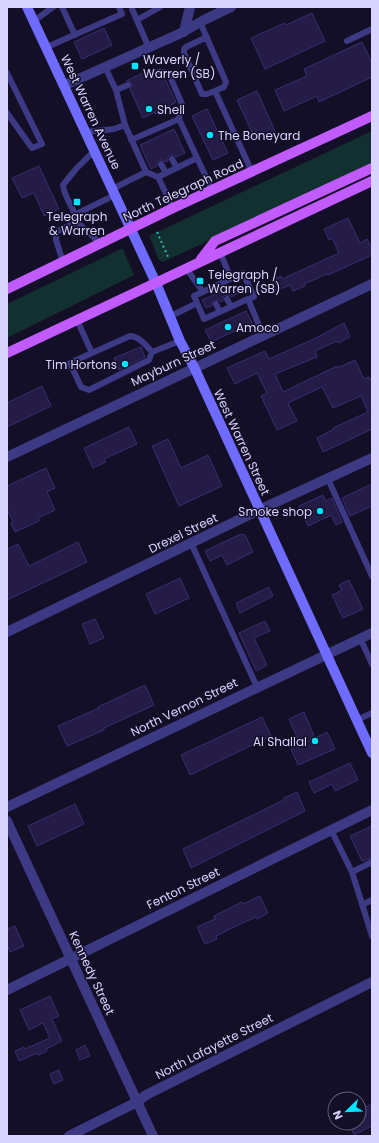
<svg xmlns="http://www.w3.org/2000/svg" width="379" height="1143" viewBox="0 0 379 1143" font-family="Poppins,sans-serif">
<rect width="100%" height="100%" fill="#130f26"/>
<path fill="#12302f" d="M372,131V164L163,262L159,260L149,236Z
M121,249H123L134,275L7,338V304Z"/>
<path fill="#241b47" stroke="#3b2d73" d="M312,13L325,41L265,69L251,38L285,23L286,25Z
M104,28L112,45L82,59L74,42Z
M362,42L372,63V77L319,102L317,96L284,111L275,90L307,76L304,69Z
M149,70L147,75L150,78L164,77L176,102L155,114V112L143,118L130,89L132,86V83L129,81H126Z
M257,91L275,131L255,139L237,100Z
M207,109L228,153L213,160L192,116Z
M174,129L185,153L176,157L174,155H170L168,157V161L165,162L163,160H159L157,162V166L151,169L140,145Z
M39,166L59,209L44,216L34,193L22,198L12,178Z
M348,218L360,243L367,239L372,249V255L328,275L327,274L304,284L305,286L293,291L290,285L276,291L271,280L281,276L282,279L339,253L332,238L329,240L324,229Z
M236,285L239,293L231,297L229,295H225L223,297V301L220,302L218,300H214L212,302V306L206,308L202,300Z
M246,311L252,323L211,342L205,330Z
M344,323L350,337L338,343L337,341L315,351L317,357L275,374L283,392L337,366V368L355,360L364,379L369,377L372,383V429L323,452L317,438L334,429L333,428L368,412L361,396L333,408L322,387L288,403L297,421L277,430L261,396L267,393L257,373L235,384L227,368L265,351L269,359L316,338Z
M141,347L145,357L119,370L114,358Z
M42,386L51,406L7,427V403Z
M129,427L137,444L104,459L106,462L93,468L84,448Z
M168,439L181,468L208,455L222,486L179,506L152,446Z
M46,468L55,488L47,492L55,510L38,518L39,521L15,532L11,523L13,522L7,509V486Z
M372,484V506L350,516L342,498Z
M323,495L326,501L332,498L342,522L336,525L331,515L308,526L299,506Z
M241,534L245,535L253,552L227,565L222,555L210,561L205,551Z
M78,542L87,562L7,600V549L18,544L29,566Z
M180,578L189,598L155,614L146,594Z
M349,580L363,609L343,618L332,595L342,590L339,585Z
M269,587L273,596L240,613L236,603Z
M95,619L104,638L90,644L82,624Z
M265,621L270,631L254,638L267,665L256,671L239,633Z
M145,685L154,705L104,728V730L67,746L58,726L99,708L98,707Z
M304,712L315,738L327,732L335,749L298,765L291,749L300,744L289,719Z
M262,717L271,736L190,775L181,755Z
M350,763L358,780L335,791L332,784L314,793L309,782Z
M297,792L305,811L191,868L183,849L284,800V798Z
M75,804L84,824L37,846L28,826Z
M372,826V858L362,861L350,836Z
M260,896L268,913L257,919L256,917L234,927L216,936L217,939L205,944L197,927L215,919L214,916L242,902L243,904Z
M15,926L24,946L10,952L7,944V929Z
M50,996L59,1016L52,1019L62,1041L46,1049L47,1051L38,1055L37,1053L19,1061L15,1051L24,1047L25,1049L50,1038L43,1023L29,1030L20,1010Z
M85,1045L90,1056L80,1060L76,1050Z
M59,1070L63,1080L54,1084L50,1074Z
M372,1104V1126L354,1135L349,1123H359V1110Z"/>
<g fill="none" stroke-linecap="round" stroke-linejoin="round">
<path stroke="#2fb8b0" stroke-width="2" stroke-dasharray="2 3" stroke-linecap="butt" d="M157,232L169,259"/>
<path stroke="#3d3a85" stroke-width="6" d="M62,7L75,35
M132,9L149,48
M137,20L160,7
M34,21L53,7
M200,22L226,82L224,87L215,91L252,172
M207,37L186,47L184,49V53L202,94H207L215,91
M347,41L372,29
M47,47L122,14L119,7
M7,73L42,144L32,148L7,113
M151,74C158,72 162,70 169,74L182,104L179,119L212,190
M116,90L128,85
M125,125L146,172L158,177L197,158
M86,132L114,129L125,125L116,90L105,67
M131,140L179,119
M172,159L177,168
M161,164L166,173
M158,177L173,208
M112,189L146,172
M76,214L115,195
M77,222C75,208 64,198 63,185L76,169L94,151
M220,252L231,279
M63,262L56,240V232L77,222L101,244
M186,268L203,292
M227,299L231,307
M248,299L254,297L243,273L194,296L204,319L248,299L263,335
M216,304L220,312
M171,316L197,303
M77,320L92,353L130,336C140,337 146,345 152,352L180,341
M92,353L70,363L81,387L89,390L149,360L152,352
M328,479L372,576
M191,543L257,687
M360,638L372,664
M357,720L372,713
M331,830L352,872L372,862
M352,872L372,936
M362,905L372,900"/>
<path stroke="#3d3a85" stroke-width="10" d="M184,32L190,7
M65,85L179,34L204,20L231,7
M7,457L372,284
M7,632L259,510L372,458
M7,807L372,633
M7,821L153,1136
M7,990L372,810
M69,1136L137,1102L146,1095L372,982"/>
<path stroke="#6f6bff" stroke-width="10" d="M27,7L156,283L180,341L194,367L372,753"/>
<path stroke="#c25bff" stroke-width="10" d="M201,259L215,241L372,168
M7,289L173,208L372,116
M7,353L372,181"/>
</g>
<g fill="#00e5ff" stroke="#130f26" stroke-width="1.5">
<rect x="131" y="62" width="8" height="8" rx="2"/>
<circle cx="149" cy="109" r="4"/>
<circle cx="210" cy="135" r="4"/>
<rect x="73" y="198" width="8" height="8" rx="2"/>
<rect x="196" y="277" width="8" height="8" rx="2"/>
<circle cx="228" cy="327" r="4"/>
<circle cx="125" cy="364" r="4"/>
<circle cx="320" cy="511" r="4"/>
<circle cx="315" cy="741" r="4"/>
</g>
<g text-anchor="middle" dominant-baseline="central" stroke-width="3" stroke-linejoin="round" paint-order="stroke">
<g font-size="12" fill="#d9d4ff" stroke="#130f26" text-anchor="start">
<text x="143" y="59">Waverly /<tspan x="143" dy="14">Warren (SB)</tspan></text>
<text x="157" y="109">Shell</text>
<text x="218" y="135">The Boneyard</text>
<text x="77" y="216" text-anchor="middle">Telegraph<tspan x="77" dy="14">&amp; Warren</tspan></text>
<text x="208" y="274">Telegraph /<tspan x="208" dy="14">Warren (SB)</tspan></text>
<text x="236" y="327">Amoco</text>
<text x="117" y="364" text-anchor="end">Tim Hortons</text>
<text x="312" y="511" text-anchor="end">Smoke shop</text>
<text x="307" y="741" text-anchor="end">Al Shallal</text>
</g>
<g font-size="12" fill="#d9d4ff" stroke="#130f26">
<text transform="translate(91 112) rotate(65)">West Warren Avenue</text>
<text transform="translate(183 190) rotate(-25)">North Telegraph Road</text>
<text transform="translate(173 363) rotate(-25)">Mayburn Street</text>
<text transform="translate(242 442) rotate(65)">West Warren Street</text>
<text transform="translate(183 533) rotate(-26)">Drexel Street</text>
<text transform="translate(184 707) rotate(-26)">North Vernon Street</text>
<text transform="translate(183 888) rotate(-26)">Fenton Street</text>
<text transform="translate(92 973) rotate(65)">Kennedy Street</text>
<text transform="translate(214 1046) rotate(-27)">North Lafayette Street</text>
</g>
</g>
<rect width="379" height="1143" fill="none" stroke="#d9d4ff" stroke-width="16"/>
<g transform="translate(347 1111) rotate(247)"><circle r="19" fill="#130f26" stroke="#625e7d"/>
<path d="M0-3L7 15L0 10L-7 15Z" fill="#00e5ff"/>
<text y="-6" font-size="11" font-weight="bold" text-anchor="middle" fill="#d9d4ff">N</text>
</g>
</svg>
